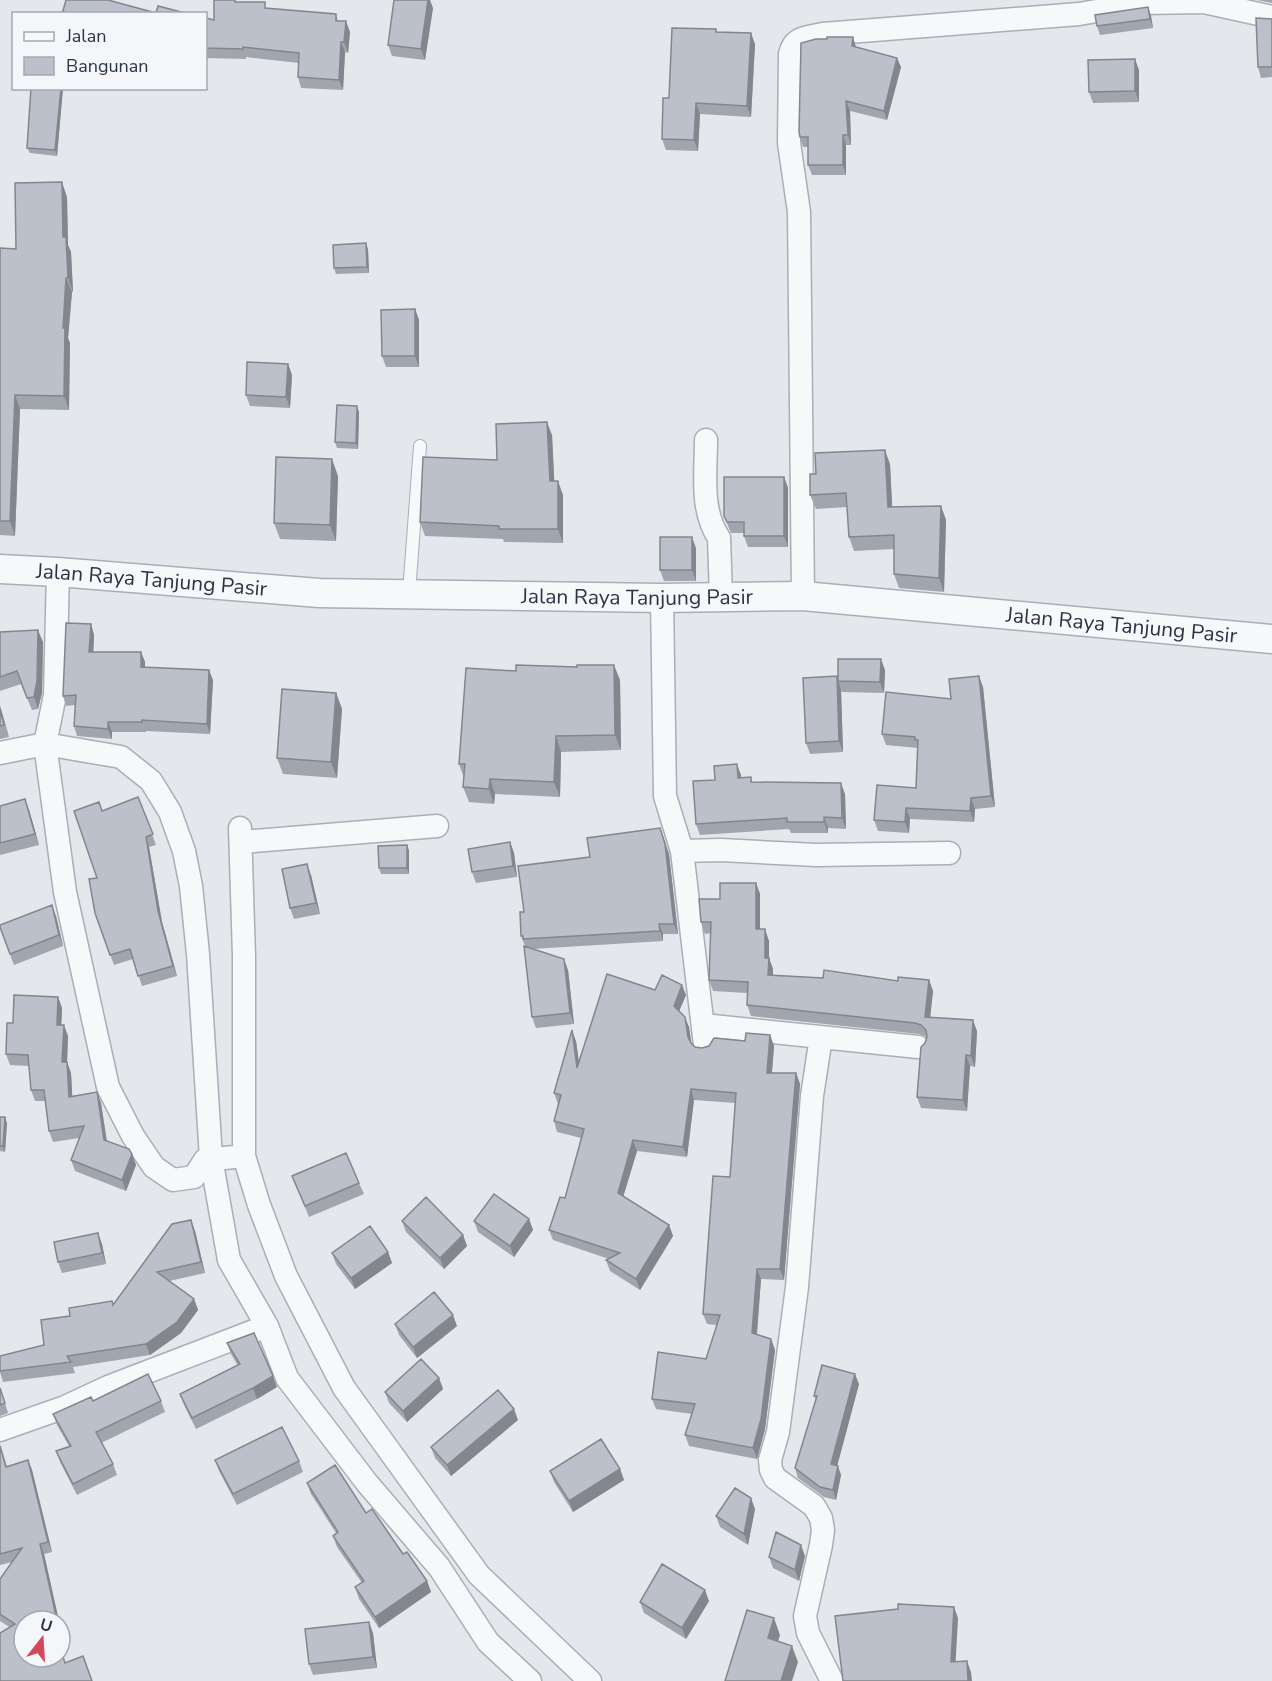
<svg xmlns="http://www.w3.org/2000/svg" width="1272" height="1681" viewBox="0 0 1272 1681" font-family="'Nunito Sans',sans-serif">
<rect width="100%" height="100%" fill="#e4e7ec"/>
<g fill="none" stroke-linecap="round" stroke-linejoin="round">
<g stroke="#a9aeb7" stroke-width="14">
<path id="service" d="M409,593L420,446"/>
</g>
<g stroke="#a9aeb7" stroke-width="25">
<path id="minor" d="M706,440C706,472 700,510 719,538L721,597
M58,572L55,695L45,744L65,892L108,1087L133,1136L154,1167L173,1180L194,1177L205,1160L244,1156
M803,596L799,212L789,143L790,54C794,36 807,38 823,34L1079,14L1144,3L1204,2L1272,17
M662,598L665,796L682,851L705,1045
M0,753L45,744L121,757L151,781L170,812L184,851L191,886L198,954L211,1158L229,1260L267,1326L287,1378L367,1483L439,1567L488,1642L530,1681
M240,828L244,957V1156L259,1205L286,1276L344,1388L479,1575L590,1681
M242,842L437,826
M682,851L721,850L816,855L949,853
M703,1025L918,1047
M821,1037L812,1096L797,1287L778,1432L770,1460L771,1470L775,1478L814,1506L821,1518L823,1530L821,1545L805,1616L808,1633L832,1681
M0,1430L65,1407L108,1387L267,1326"/>
</g>
<g stroke="#a9aeb7" stroke-width="31">
<g id="tertiary">
<path id="s1" d="M0,569L58,572L319,593L662,598L803,596L1272,639"/>
</g>
</g>
<use href="#service" stroke="#f7f8fa" stroke-width="12"/>
<use href="#minor" stroke="#f7f8fa" stroke-width="22"/>
<use href="#tertiary" stroke="#f7f8fa" stroke-width="28"/>
</g>
<path fill="#a1a5ae" d="M1257,0H1272V3Z
M238,2L267,8L336,14L338,21L350,32L348,53L345,52L343,90L301,88L298,77L299,63L246,57V59L206,58V18L214,20Z
M1148,7L1151,16L1153,28L1100,35L1097,26Z
M433,8L425,60L392,56L388,45Z
M1272,19V77L1261,78L1258,67Z
M716,29L717,32L755,44L751,117L700,114L698,151L666,150L662,139L669,98Z
M856,47L901,67L887,120L850,111L851,145H846V175H812L808,165V147H803L800,137Z
M1139,70V102L1093,103L1089,92Z
M63,88L57,156L30,153L27,148Z
M67,197L68,245L71,252L73,292H72L68,338L70,343L69,410L20,409L15,536L0,535V248L16,249Z
M368,249L369,273L336,274L334,268Z
M415,309L419,320V367H386L382,356Z
M288,364L292,375L290,408L250,406L246,395Z
M359,412L358,449L337,448L335,442Z
M552,435L554,481L563,495V543L504,542L503,539L425,536L420,522L497,460Z
M890,464L892,507L941,506L946,520L944,592L899,588L894,574V549L854,551L849,537L847,507L816,509L810,495L816,474Z
M338,476L336,541L280,539L274,523Z
M784,477L788,488V547H748L744,536V533H731L724,516Z
M696,548V581H664L660,570Z
M91,624L94,635L93,652H141L145,662V668L213,680L210,734L146,731V732H112V739L77,736L74,726L75,705L66,706L63,696Z
M0,632L43,642L42,693L38,709L32,710L21,684L0,691Z
M885,670L884,693L842,692L841,690L843,752L810,754L806,743L837,676L838,679Z
M620,680L621,750L561,752L560,797L495,794L494,804L469,802L463,787L464,778L459,764Z
M983,687L995,807L975,809L974,822L910,819L909,833L878,831L874,820L916,788L918,748L886,745L882,734L951,699Z
M336,693L342,709L337,778L283,774L277,758Z
M0,706L9,737L0,739Z
M741,775V778L751,777L752,782L845,794L846,829L828,828V833H791L789,829L700,835L696,824L715,780Z
M138,797L156,845L149,847L162,922L177,976L142,986L133,959L114,965L95,913L102,811Z
M0,806L29,810L39,845L0,855Z
M660,828L669,854L678,934H663V941L532,949L568,970L574,1024L536,1028L532,1017L526,947L525,946L521,936L590,857Z
M510,842L514,853L517,877L476,883L472,872Z
M409,850V874H381L379,868Z
M311,875L320,914L294,919L290,908Z
M756,883L760,894V929L769,941V958L773,969V976L898,981L929,980L933,991L930,1017L977,1031L975,1067L970,1066L967,1111L921,1108L917,1097L925,1043L927,1038L925,1036L919,1034L751,1016L747,1005V993L713,991L709,980L711,933L705,934L701,922L720,899Z
M56,916L63,946L14,965L0,928Z
M655,990L686,995L679,1011L689,1027L691,1043L695,1047L702,1048L770,1035L774,1046L772,1073H796L800,1084L784,1280L761,1279L757,1335L771,1339L775,1350L765,1429L757,1459L689,1446L685,1435L692,1414L656,1409L652,1399L706,1359L717,1325L707,1324L703,1314L730,1177L735,1103L694,1100L687,1157L637,1151L623,1197L669,1225L673,1236L640,1290L610,1271L606,1260L609,1259L553,1240L549,1230L565,1198L581,1138L557,1132L554,1121L558,1104L554,1093L576,1041L579,1062Z
M58,997L62,1008L61,1025L68,1036L67,1062L71,1073L72,1096L97,1092L101,1103L107,1141L132,1154L136,1165L126,1191L75,1171L71,1160L79,1138L53,1142L49,1131L45,1101H35L31,1090L29,1066L10,1065L6,1054Z
M0,1117L7,1123L5,1152L0,1151Z
M292,1176L359,1183L364,1194L309,1217Z
M529,1219L533,1230L514,1257L478,1232L474,1221Z
M402,1221L463,1235L467,1246L444,1269L406,1232Z
M195,1231L205,1273L169,1281L194,1299L198,1310L181,1333L150,1355L73,1367L75,1373L3,1382L0,1372V1356L44,1345L70,1316L113,1305Z
M102,1244L106,1264L62,1273L58,1262Z
M388,1252L392,1263L355,1289L336,1264L332,1253Z
M395,1324L457,1326L417,1358L399,1335Z
M227,1343L277,1387L257,1399L196,1429L184,1405L180,1394L238,1366L231,1354Z
M439,1378L443,1389L407,1422L389,1403L385,1392Z
M859,1384L837,1466L841,1475L836,1500L824,1497L798,1478L795,1468L816,1400L814,1396Z
M0,1387L8,1413L0,1416Z
M93,1401H161L165,1412L101,1443L113,1464L117,1475L77,1495L60,1462L56,1451L69,1446L57,1425L53,1414Z
M518,1420L451,1476L435,1458L431,1447Z
M0,1444L7,1467L28,1460L32,1470L52,1552L44,1554L59,1621H24L65,1662L0,1621V1579L12,1562L0,1565Z
M215,1460L299,1461L303,1472L237,1505L219,1471Z
M620,1469L624,1480L573,1512L554,1482L550,1471Z
M307,1483L366,1513L427,1581L431,1592L379,1628L359,1599L355,1587L362,1583L337,1547L333,1536L336,1533L311,1494Z
M755,1509L748,1545L720,1527L716,1516Z
M805,1556L799,1581L773,1568L769,1557Z
M709,1601L686,1639L644,1613L640,1602Z
M373,1633L377,1668L313,1675L309,1664Z"/>
<path fill="#83868d" d="M428,0H430L433,8L425,60L421,49Z
M1148,7L1151,16L1153,28L1150,19Z
M346,21L350,32L348,53L344,42Z
M751,33L755,44L751,117L747,106Z
M853,37L856,47L852,46Z
M341,42L345,52L343,90L339,80Z
M897,58L901,67L887,120L884,111Z
M1135,59L1139,70V102L1135,91Z
M61,88H63L57,156L55,150Z
M846,101L850,111L851,145L848,135Z
M696,103L700,114L698,151L694,140Z
M843,135L846,145V175L843,165Z
M62,182L67,197L68,245L71,252L73,292L68,278L63,237Z
M366,243L368,249L369,273L367,267Z
M66,278L72,292L68,338L70,343L69,410L64,396L63,328Z
M415,309L419,320V367L415,356Z
M288,364L292,375L290,408L286,397Z
M15,395L20,409L15,536L10,521Z
M357,406L359,412L358,449L356,443Z
M547,422L552,435L555,495L550,481Z
M885,450L890,464L893,521L888,507Z
M332,459L338,476L336,541L330,525Z
M784,477L788,488V547L784,536Z
M558,481L563,495V543L558,529Z
M941,506L946,520L944,592L939,578Z
M692,537L696,548V581L692,570Z
M91,624L94,635L93,662L89,652Z
M38,630L43,642L42,693L38,709L34,697Z
M141,652L145,662V678L141,667Z
M881,659L885,670L884,693L880,682Z
M614,665L620,680L621,750L615,735Z
M209,670L213,680L210,734L207,724Z
M837,676L841,690L843,752L839,741Z
M979,676L983,687L995,807L991,796Z
M336,693L342,709L337,778L331,762Z
M0,706L9,737L0,709Z
M108,722L112,732V739L108,729Z
M556,736L561,752L560,797L554,782Z
M737,764L741,775L742,789L738,778Z
M490,779L495,794L494,804L489,789Z
M841,783L845,794L846,829L842,818Z
M971,798L975,809L974,822L970,811Z
M25,799L29,810L39,845L35,834Z
M906,808L910,819L909,833L905,822Z
M824,817L828,828V833L824,822Z
M660,828L669,854L678,934L674,924Z
M146,837L149,847L162,922L177,976L173,966L158,911Z
M510,842L514,853L517,877L513,866Z
M407,845L409,850V874L407,868Z
M307,864L311,875L320,914L316,903Z
M756,883L760,894V940L756,929Z
M52,905L56,916L63,946L59,935Z
M659,924L663,934V941L660,931Z
M765,929L769,941V958L773,969L772,986L768,975L765,958Z
M564,959L568,970L574,1024L570,1013Z
M929,980L933,991L929,1028L925,1017Z
M682,985L686,995L677,1016L674,1006Z
M58,997L62,1008L61,1036L57,1025Z
M685,1017L689,1027L692,1047L688,1037Z
M973,1020L977,1031L975,1067L971,1056Z
M64,1025L68,1036L67,1062L71,1073L73,1108L69,1097L62,1062Z
M572,1030L576,1041L581,1078L577,1068Z
M770,1035L774,1046L771,1083L767,1073Z
M966,1055L970,1066L967,1111L963,1100Z
M796,1073L800,1084L784,1280L780,1269Z
M691,1089L694,1100L687,1157L683,1147Z
M97,1092L101,1103L108,1151L104,1140Z
M5,1117L7,1123L5,1152L3,1146Z
M633,1140L637,1151L621,1204L618,1193Z
M132,1154L136,1165L126,1191L122,1180Z
M529,1219L533,1230L514,1257L510,1246Z
M191,1220L195,1231L205,1273L201,1262Z
M669,1225L673,1236L640,1290L636,1279Z
M98,1233L102,1244L106,1264L102,1253Z
M463,1235L467,1246L444,1269L440,1258Z
M388,1252L392,1263L355,1289L351,1278Z
M757,1269L761,1279L756,1344L752,1333Z
M194,1299L198,1310L181,1333L150,1355L146,1344Z
M453,1315L457,1326L417,1358L413,1347Z
M771,1339L775,1350L765,1429L757,1459L753,1448Z
M855,1374L859,1384L835,1474L831,1464Z
M273,1376L277,1387L257,1399L253,1388Z
M439,1378L443,1389L407,1422L403,1411Z
M514,1409L518,1420L451,1476L447,1465Z
M28,1460L32,1470L52,1552L48,1542Z
M838,1466L841,1475L836,1500L833,1490Z
M620,1469L624,1480L573,1512L569,1501Z
M751,1498L755,1509L748,1545L744,1534Z
M40,1544L44,1554L59,1621L56,1616Z
M801,1545L805,1556L799,1581L795,1570Z
M427,1581L431,1592L379,1628L375,1617Z
M705,1590L709,1601L686,1639L682,1628Z
M954,1607L958,1618L955,1673L951,1662Z
M774,1618L780,1635L774,1655L768,1638Z
M369,1622L373,1633L377,1668L373,1657Z
M792,1646L798,1662L792,1681H781Z
M967,1661L971,1672L972,1681H968Z"/>
<path fill="#bbc0ca" stroke="#83868d" stroke-width="1.5" d="M66,0H108L156,13L158,6L189,14H62Z
M214,0H235V2H265V8L336,14V21H346L344,42H341L339,80L298,77L299,53L243,47V49L206,48V18L214,20Z
M394,0H428L421,49L388,45Z
M1148,7L1150,19L1097,26L1095,15Z
M1256,18L1272,19V67H1258Z
M672,28L716,29V32L751,33L747,106L696,103L694,140L662,139L663,98H669Z
M827,37H853L852,46L897,58L884,111L846,101L848,135H843V165H808V137H800L799,132L801,43L816,39H827Z
M1135,59V91L1089,92L1088,60Z
M31,88H61L55,150L27,148Z
M62,182L63,237H66L68,278H66L63,328H65L64,396L15,395L10,521H0V248L16,249L15,183Z
M366,243L367,267L334,268L333,245Z
M415,309V356H382L381,310Z
M247,362L288,364L286,397L246,395Z
M337,405L357,406L356,443L335,442Z
M547,422L550,481H558V529H499V526L420,522L423,457L497,460L496,424Z
M885,450L888,507L941,506L939,578L894,574V535L849,537L846,493L810,495V474H816L815,453Z
M276,457L332,459L330,525L274,523Z
M724,477H784V536H744V522H727L724,516Z
M660,537H692V570H660Z
M66,623L91,624L89,652H141V667L209,670L207,724L142,720V722H108V729L74,726L76,695L63,696Z
M38,630L37,681L34,697L27,698L17,671L0,677V632Z
M838,659H881L880,682L838,681Z
M516,665L577,667V665H614L615,735L556,736L554,782L490,779L489,789L463,787L465,764H459L466,668L516,671Z
M837,676L839,741L806,743L803,678Z
M979,676L991,796L971,798L970,811L906,808L905,822L874,820L877,785L916,788L918,740H915V737L882,734L886,692L951,699L949,679Z
M282,689L336,693L331,762L277,758Z
M0,709L4,725L0,726Z
M737,764L738,778L751,777V782L841,783L842,818L824,817V822H787V818L696,824L693,781L715,780L714,766Z
M138,797L153,834L146,837L158,911L173,966L138,976L130,949L110,955L95,913L89,879L97,878L74,811L99,802L102,811Z
M25,799L35,834L0,843V806Z
M660,828L665,844L674,924H659L660,931L523,939V936H521L520,912H524L518,866L590,857L587,838Z
M510,842L513,866L472,872L468,849Z
M407,845V868H379L378,846Z
M307,864L316,903L290,908L282,869Z
M720,883H756V929H765V958H769L768,975L823,978L824,970L898,981V977L929,980L925,1017L973,1020L971,1056L966,1055L963,1100L917,1097L921,1047L925,1043L927,1037L926,1030L921,1025L915,1023L747,1005L748,982L709,980L711,922H701L699,899H720Z
M52,905L59,935L10,954L0,927V925Z
M524,946L564,959L570,1013L532,1017Z
M607,974L655,990L662,975L682,985L674,1006L685,1017L688,1037L691,1043L695,1047L702,1048L709,1046L714,1038L745,1041L746,1033L770,1035L767,1073H796L780,1269H757L752,1333L771,1339L761,1419L753,1448L685,1435L695,1404L652,1399L658,1352L706,1359L720,1315L703,1314L713,1176L730,1177L736,1093L691,1089L683,1147L633,1140L618,1193L669,1225L636,1279L606,1260L620,1253L549,1230L560,1197L565,1198L584,1129L554,1121L561,1095L554,1093L572,1030L577,1068Z
M14,995L58,997L57,1025H64L62,1062H67L69,1097L97,1092L104,1140L129,1149L132,1154L122,1180L71,1160L84,1126L49,1131L44,1090H31L28,1055L6,1054L7,1023H13Z
M0,1117H5L3,1146H0Z
M346,1153L359,1183L305,1206L292,1176Z
M494,1194L529,1219L510,1246L474,1221Z
M426,1197L463,1235L440,1258L402,1221Z
M191,1220L201,1262L157,1272L194,1299L177,1322L146,1344L67,1356L71,1362L0,1371V1356L44,1345L41,1320L70,1316L69,1308L112,1301L113,1305L172,1224Z
M370,1226L388,1252L351,1278L332,1253Z
M98,1233L102,1253L58,1262L54,1242Z
M434,1292L453,1315L413,1347L395,1324Z
M254,1333L273,1376L253,1388L192,1418L180,1394L240,1364L227,1343Z
M421,1359L439,1378L403,1411L385,1392Z
M822,1365L855,1374L831,1464L838,1466L833,1490L820,1487L795,1468L817,1396H814Z
M148,1374L161,1401L96,1432L113,1464L73,1484L56,1451L71,1446L53,1414L91,1397L93,1401Z
M0,1388L5,1403L0,1405Z
M498,1390L514,1409L447,1465L431,1447Z
M282,1427L299,1461L233,1494L215,1460Z
M601,1439L620,1469L569,1501L550,1471Z
M0,1446L6,1467L28,1460L48,1542L40,1544L56,1616L50,1617L51,1621H24V1657H60V1647L65,1663L83,1656L92,1681H0V1633L15,1624L0,1614V1579L22,1548L0,1554Z
M335,1465L366,1513L372,1509L403,1554L407,1552L427,1581L375,1617L355,1587L364,1581L333,1536L338,1532L307,1483Z
M735,1488L751,1498L744,1534L716,1516Z
M776,1532L801,1545L795,1570L769,1557Z
M662,1564L705,1590L682,1628L640,1602Z
M898,1604L954,1607L951,1662L967,1661L968,1681H843L835,1616L898,1609Z
M747,1610L774,1618L768,1638L792,1646L781,1681H725Z
M369,1622L373,1657L309,1664L305,1629Z"/>
<g text-anchor="middle" dominant-baseline="central" stroke-width="4.5" stroke-linejoin="round" paint-order="stroke">
<g font-size="21" fill="#2b3445" stroke="#f4f6f9">
<text stroke="none"><textPath href="#s1" startOffset="152">Jalan Raya Tanjung Pasir</textPath></text>
<text stroke="none"><textPath href="#s1" startOffset="638">Jalan Raya Tanjung Pasir</textPath></text>
<text stroke="none"><textPath href="#s1" startOffset="1124">Jalan Raya Tanjung Pasir</textPath></text>
</g>
</g>
<rect x="12" y="12" width="195" height="78" fill="#f4f6f9" stroke="#a4a8b1" stroke-width="1.5"/>
<rect x="24" y="32" width="30" height="9" fill="#f7f8fa" stroke="#a4a8b1" stroke-width="1.5"/>
<text x="66" y="42" font-size="18" fill="#2b3445">Jalan</text>
<rect x="24" y="57" width="30" height="18" fill="#bbc0ca" stroke="#a4a8b1" stroke-width="1.5"/>
<text x="66" y="72" font-size="18" fill="#2b3445">Bangunan</text>
<g transform="translate(42 1639) rotate(17)"><circle r="28" fill="#f4f6f9" stroke="#a4a8b1" stroke-width="1.5"/>
<path d="M0-4.5L10 22L0 15L-10 22Z" fill="#d1495b"/>
<text y="-9" font-size="16" font-weight="bold" text-anchor="middle" fill="#2b3445">U</text>
</g>
</svg>
